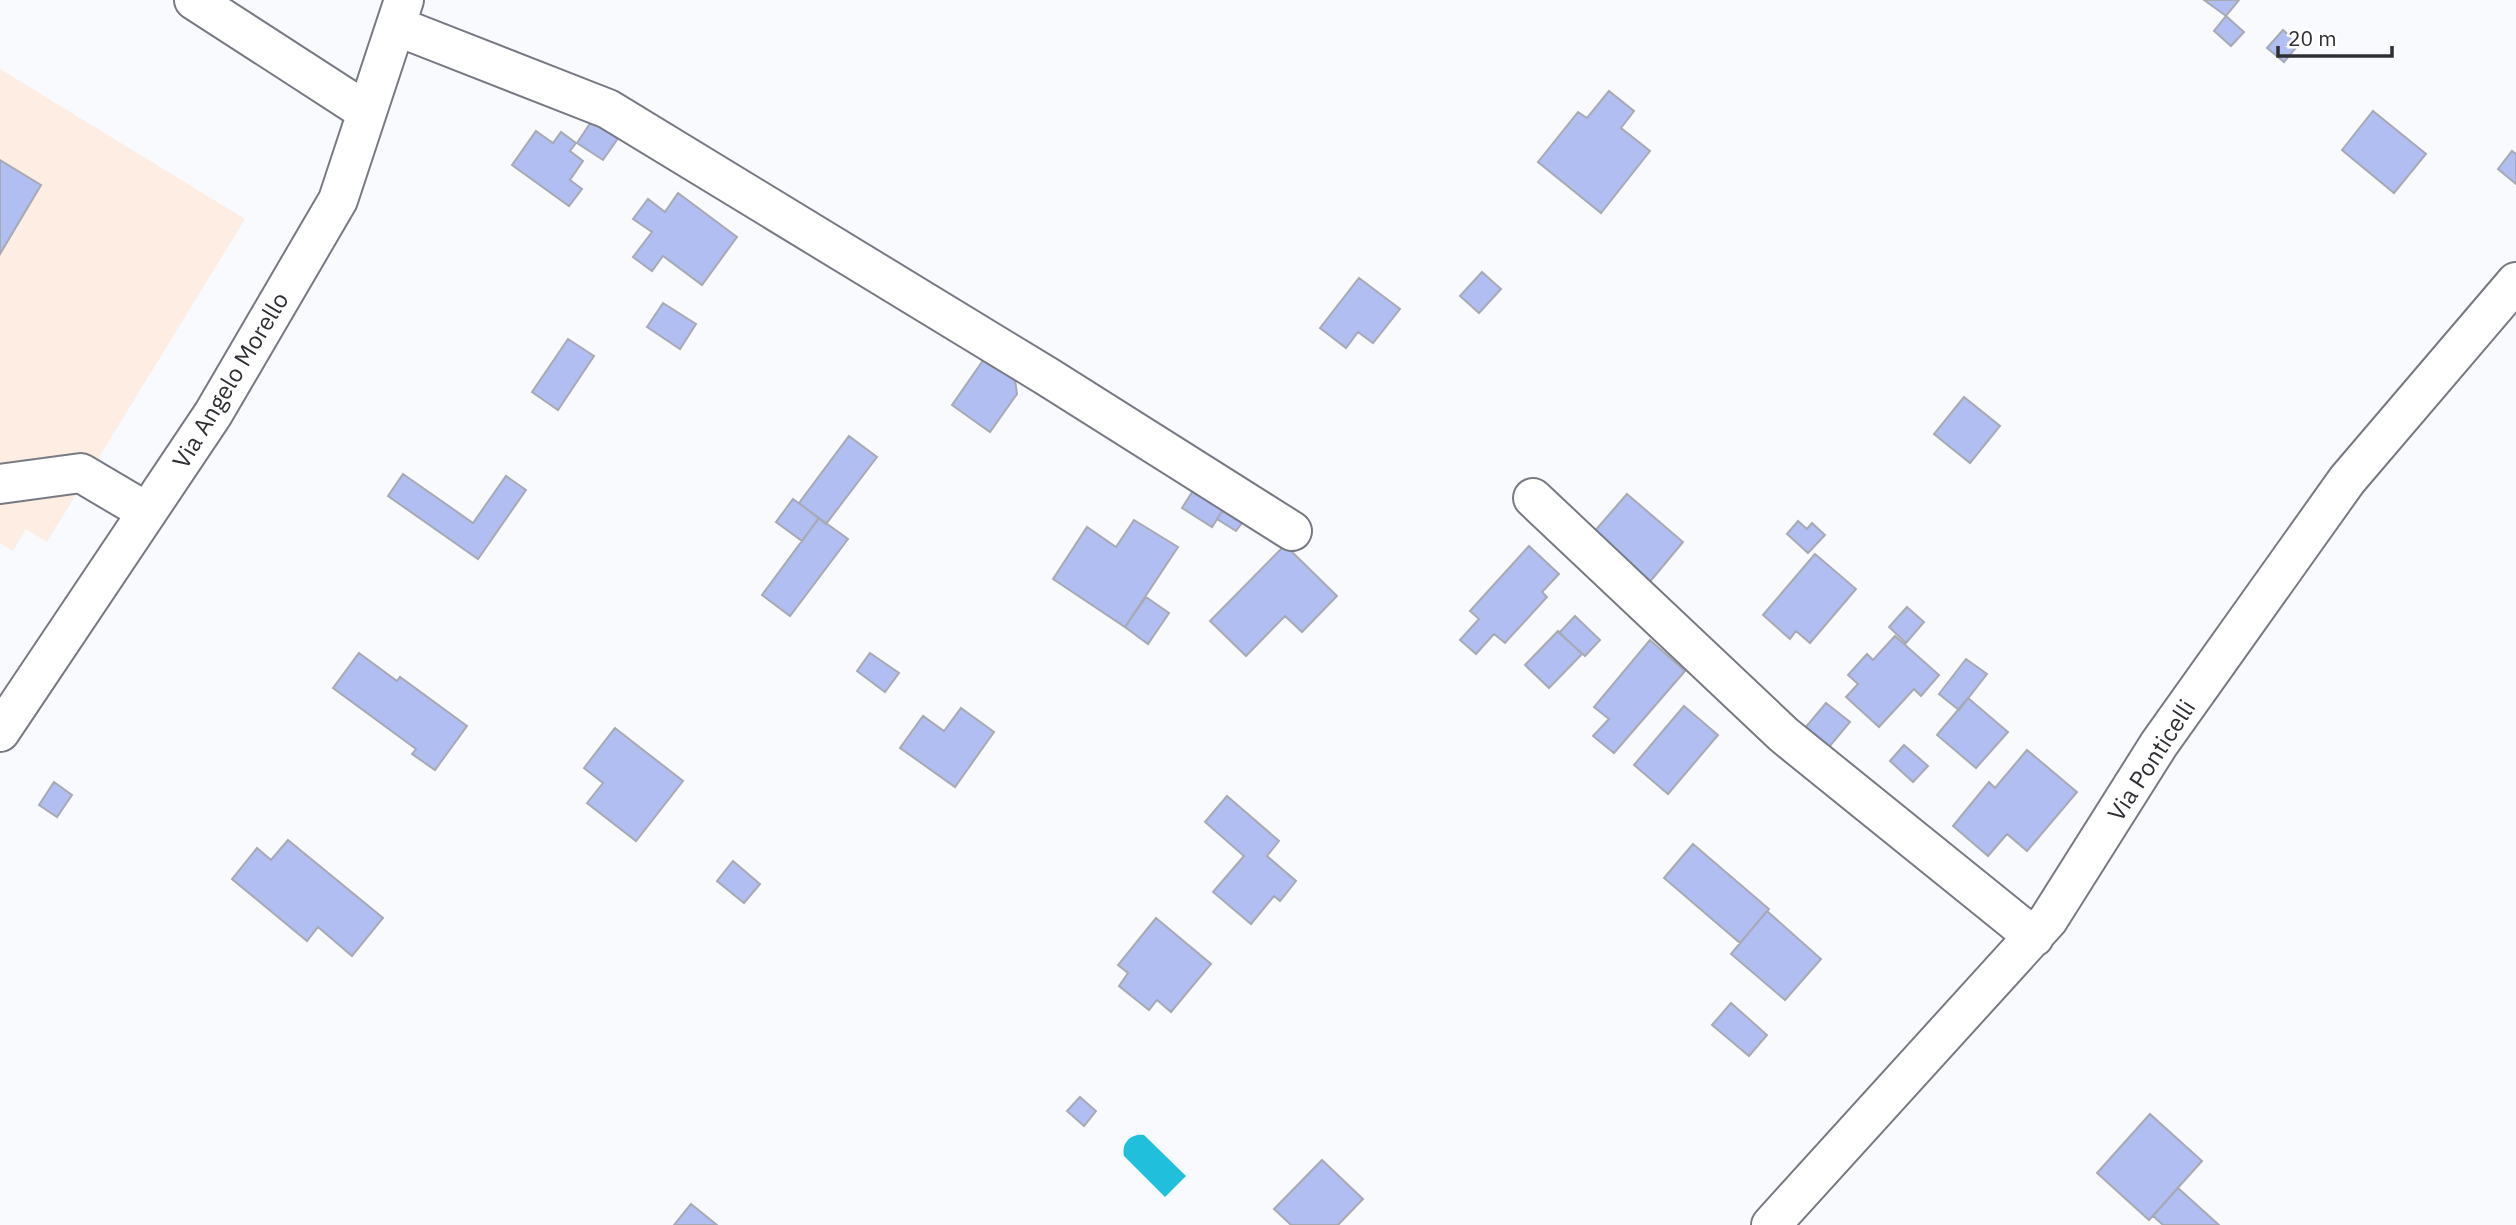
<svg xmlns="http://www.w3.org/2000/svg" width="2516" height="1225" viewBox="0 0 2516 1225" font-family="'IBM Plex Sans',sans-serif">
<rect width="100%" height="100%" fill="#f9fafe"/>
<path fill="#feede2" d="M0,69L245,219L47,542L26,529L13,551L0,543Z"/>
<path fill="#20bfdb" d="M1144,1135L1186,1176L1165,1197L1124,1156C1121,1143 1131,1133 1144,1135Z"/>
<path fill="#b0bef2" stroke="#a7aab3" stroke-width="2" d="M2204,0H2239L2226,16Z
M2226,16L2244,32L2231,46L2214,31Z
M2283,30L2299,44L2284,62L2267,48Z
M1609,91L1634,111L1621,128L1650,151L1601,213L1538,162L1578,112L1587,118Z
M2373,111L2426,154L2394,193L2342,150Z
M595,116L621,134L603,160L577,143Z
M536,131L553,143L561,132L576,143L570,151L583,161L570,180L582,189L569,206L512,165Z
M2512,151L2516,154V184L2498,169Z
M0,160L41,185L0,254Z
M678,193L737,237L702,285L663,256L652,271L633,257L652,232L633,219L648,199L665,212Z
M1482,272L1501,289L1479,313L1460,296Z
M1359,278L1400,309L1373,343L1358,332L1346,348L1320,328Z
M663,303L696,324L680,349L647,327Z
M568,339L594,356L558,410L532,392Z
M991,349L1013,365L1017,394L990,432L952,405Z
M1964,397L2000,426L1970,463L1934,434Z
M849,436L877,457L826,524L799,503Z
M403,474L473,523L506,476L526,490L478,559L388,496Z
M1198,483L1228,502L1212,527L1182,508Z
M1627,494L1683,542L1643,590L1586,541Z
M793,499L819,518L802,541L776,522Z
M1226,506L1245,519L1236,531L1217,519Z
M819,518L848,539L790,616L762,595Z
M1134,520L1178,547L1125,627L1053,579L1087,527L1116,547Z
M1798,521L1807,529L1812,523L1825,535L1808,553L1787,534Z
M1285,545L1337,596L1302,632L1285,616L1246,656L1210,621Z
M1529,546L1559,574L1542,592L1547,597L1505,643L1494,634L1476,654L1460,640L1479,619L1470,611Z
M1815,554L1856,589L1810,643L1796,631L1790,639L1763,615Z
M1146,597L1169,613L1148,644L1125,627Z
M1907,607L1924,622L1906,643L1889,627Z
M1575,616L1600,640L1585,656L1559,633Z
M1558,631L1582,654L1549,688L1525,665Z
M1895,636L1939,675L1921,696L1914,689L1879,727L1846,697L1858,684L1848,675L1867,654L1873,660Z
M1650,640L1685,671L1614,753L1593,736L1609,719L1594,707Z
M359,653L397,681L400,677L467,726L435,770L412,754L416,749L333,688Z
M870,653L899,673L885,692L857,671Z
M1966,659L1987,674L1959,710L1939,694Z
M1968,698L2008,732L1976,768L1937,735Z
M1826,703L1850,722L1824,753L1800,734Z
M1684,706L1718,735L1668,794L1634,765Z
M961,708L994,732L955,787L900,748L923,716L944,731Z
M615,728L683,781L636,841L587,803L603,783L584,768Z
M1904,745L1928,766L1913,782L1890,761Z
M2027,750L2077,792L2027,851L2007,834L1988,856L1953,826L1989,782L1995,788Z
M54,782L72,795L57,817L39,805Z
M1227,796L1279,841L1267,856L1296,881L1280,901L1274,896L1251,924L1213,892L1244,856L1205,822Z
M288,840L383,918L352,956L318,927L307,941L232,879L257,848L271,860Z
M1693,844L1769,909L1740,943L1664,878Z
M733,861L760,884L744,903L717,881Z
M1767,911L1821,959L1785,1000L1731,954Z
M1156,918L1211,964L1171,1012L1157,1000L1149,1010L1119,986L1128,973L1118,965Z
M1731,1003L1767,1035L1749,1056L1712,1025Z
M1080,1097L1096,1111L1084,1126L1067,1111Z
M2150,1114L2202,1161L2149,1220L2097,1173Z
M1322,1160L1363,1199L1338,1225H1291L1274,1209Z
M2178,1188L2219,1225H2163L2153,1216Z
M691,1204L717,1225H674Z"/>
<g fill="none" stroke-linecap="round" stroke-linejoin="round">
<g stroke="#777a83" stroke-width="42">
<path id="minor" d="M194,0L367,112
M396,26L608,109L1048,377L1292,531
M0,484L81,473L147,512
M1533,498L1784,735L2034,937
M0,732L213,414L338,200L404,0
M1771,1225L2048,920L2159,744L2347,480L2516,282"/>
</g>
<use href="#minor" stroke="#fff" stroke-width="38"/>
</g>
<g text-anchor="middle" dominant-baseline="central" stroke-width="5" stroke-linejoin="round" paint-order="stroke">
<g font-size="24" fill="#2e2f33" stroke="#fff">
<text transform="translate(230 380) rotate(-59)">Via Angelo Morello</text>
<text transform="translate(2151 760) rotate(-57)">Via Ponticelli</text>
</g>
</g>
<path d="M2278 46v10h114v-10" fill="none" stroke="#2e2f33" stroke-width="3.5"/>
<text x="2288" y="46" font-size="21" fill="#2e2f33" stroke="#ffffff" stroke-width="5" paint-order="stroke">20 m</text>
</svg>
